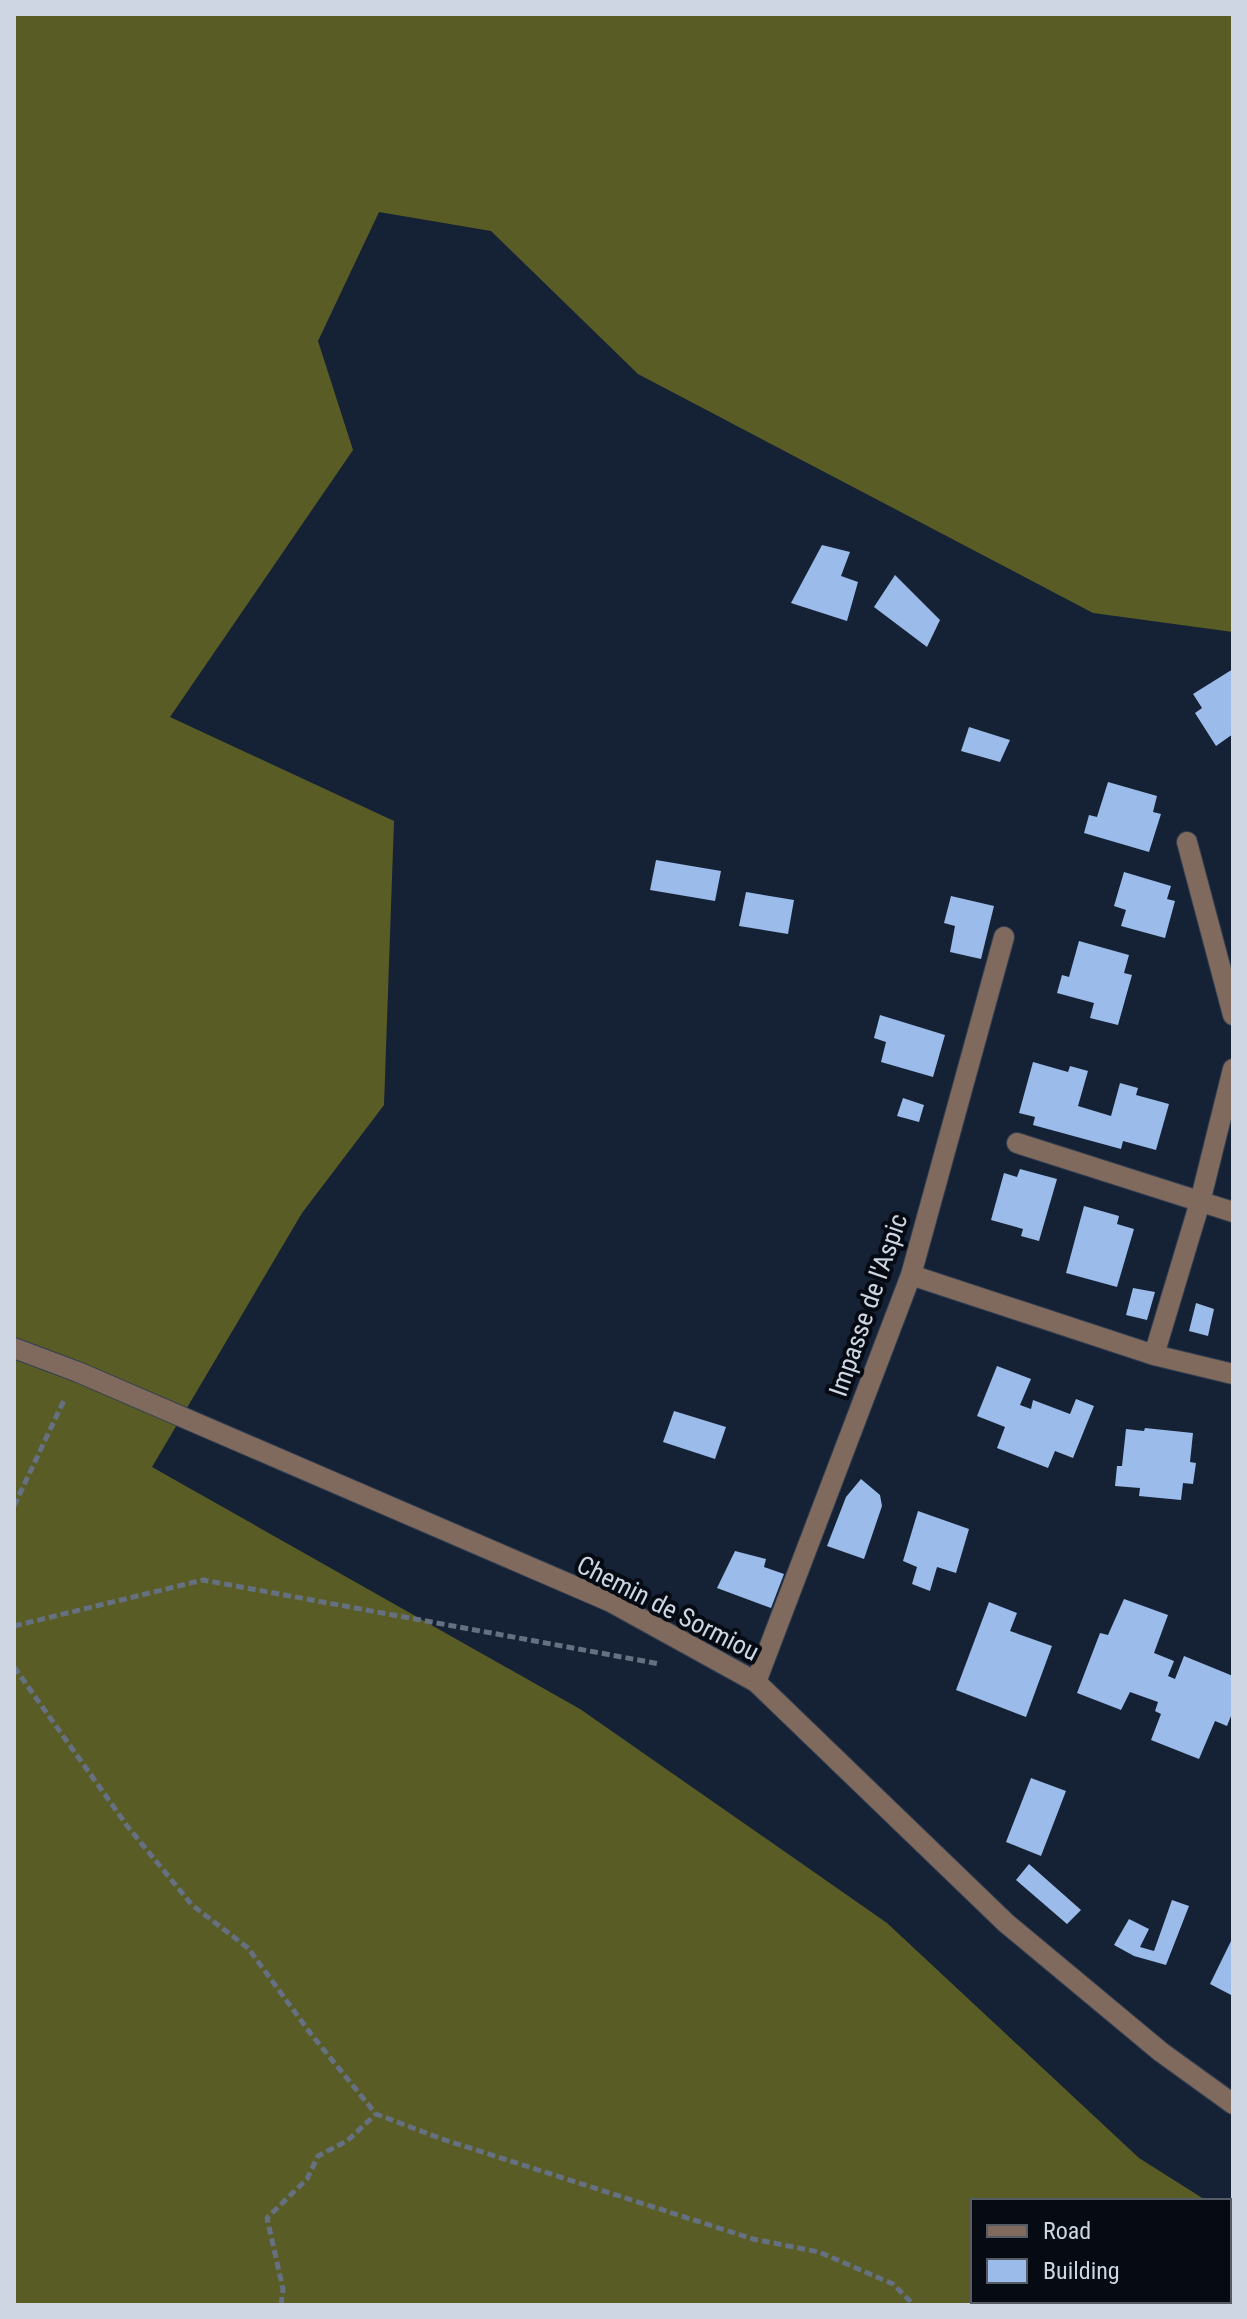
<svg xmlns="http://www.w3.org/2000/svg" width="1247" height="2319" viewBox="0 0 1247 2319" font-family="'Roboto Condensed',sans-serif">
<rect width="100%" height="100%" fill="#152235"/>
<path fill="#5a5c26" d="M14,14H1233V632L1093,613L638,374L491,231L379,212L318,341L353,450L170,717L394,821L384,1105L302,1213L152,1467L580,1709L887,1923L1139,2158L1207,2201H973V2301H1229V2214L1233,2217V2305H14Z"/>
<path fill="#9bbbea" d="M822,545L850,552L841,576L858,582L847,621L791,603Z
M895,575L940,620L927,647L874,607Z
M1233,669V734L1216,746L1195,713L1202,708L1193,694Z
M969,727L1010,740L1000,762L961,751Z
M1108,782L1157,796L1153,812L1161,814L1149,852L1084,833L1089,815L1097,817Z
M656,860L721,871L715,901L650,890Z
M1124,872L1171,886L1167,899L1175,901L1165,938L1121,926L1126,910L1114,906Z
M746,892L794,900L788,934L739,926Z
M951,896L994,906L981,959L950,952L955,926L944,923Z
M1079,941L1129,955L1124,973L1132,975L1118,1025L1090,1018L1094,1003L1057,993L1062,975L1069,977Z
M880,1015L945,1035L933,1077L881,1062L886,1042L874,1038Z
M1033,1062L1068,1072L1070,1066L1088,1071L1078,1106L1111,1116L1120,1083L1138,1088L1136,1095L1169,1104L1156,1150L1123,1141L1121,1149L1033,1125L1035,1117L1019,1113Z
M903,1098L924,1105L919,1122L897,1116Z
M1020,1169L1057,1179L1039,1241L1021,1236L1023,1229L991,1220L1004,1173L1017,1177Z
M1084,1206L1119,1216L1117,1224L1134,1229L1117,1287L1066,1273Z
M1133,1288L1155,1292L1147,1320L1126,1315Z
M1196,1303L1214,1309L1208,1336L1189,1331Z
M997,1366L1031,1379L1020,1405L1031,1409L1033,1400L1070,1414L1076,1399L1094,1406L1073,1458L1055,1451L1048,1468L997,1448L1005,1427L977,1416Z
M674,1411L726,1427L715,1459L663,1442Z
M1145,1428L1193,1433L1190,1462L1196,1463L1193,1484L1183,1483L1181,1500L1139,1496L1140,1488L1115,1486L1117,1466H1122L1126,1429L1144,1431Z
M861,1479L880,1495L882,1506L864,1559L827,1546L846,1497Z
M918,1511L969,1529L956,1573L937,1567L930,1591L912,1584L917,1567L903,1561Z
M735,1551L766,1559L764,1567L784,1574L771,1608L717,1588Z
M1124,1599L1168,1615L1154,1653L1174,1661L1168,1676L1175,1679L1184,1656L1233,1676V1711L1227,1726L1215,1721L1199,1759L1151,1740L1161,1714L1155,1711L1158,1702L1130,1692L1121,1710L1077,1693L1100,1633L1108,1635Z
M989,1602L1017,1613L1010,1631L1052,1646L1026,1717L956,1690Z
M1031,1778L1066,1791L1041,1856L1006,1842Z
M1029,1864L1081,1910L1067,1924L1016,1880Z
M1172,1900L1189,1906L1166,1965L1134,1956L1114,1945L1129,1919L1149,1929L1140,1947L1154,1951Z
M1233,1937V1996L1210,1984Z"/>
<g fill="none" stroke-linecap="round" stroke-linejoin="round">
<g stroke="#333f51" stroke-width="22">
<path id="minor" d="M1187,842L1233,1015
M1017,1143L1233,1212
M911,1275L1154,1355L1233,1374
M14,1348L78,1372L611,1602L756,1682L1006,1923L1161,2052L1233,2104
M1154,1355L1200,1202L1233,1069
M756,1682L911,1275L1004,937"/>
</g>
<path stroke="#657080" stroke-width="5" stroke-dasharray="8 4" stroke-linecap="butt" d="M14,1506L65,1398
M14,1626L203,1580L660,1664
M14,1667L128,1827L192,1905L248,1948L311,2034L376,2114L442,2139L753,2239L819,2252L893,2284L914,2305
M281,2305L283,2289L267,2218L307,2179L318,2156L347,2141L376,2114"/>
<use href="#minor" stroke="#80695d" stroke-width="20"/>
</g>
<g text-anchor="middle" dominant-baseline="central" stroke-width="8" stroke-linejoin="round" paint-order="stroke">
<g font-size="26" fill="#ced6e3" stroke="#060b13">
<text transform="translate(868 1305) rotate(-71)">Impasse de l'Aspic</text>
<text transform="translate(668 1608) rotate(27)">Chemin de Sormiou</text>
</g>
</g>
<rect width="1247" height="2319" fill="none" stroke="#ced6e3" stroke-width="32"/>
<rect x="971" y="2199" width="260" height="104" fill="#060b13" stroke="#565c66" stroke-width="2"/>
<rect x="987" y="2225" width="40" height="12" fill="#80695d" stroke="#565c66" stroke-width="2"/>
<text x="1043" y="2239" font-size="24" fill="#ced6e3">Road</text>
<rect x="987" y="2259" width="40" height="24" fill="#9bbbea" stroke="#565c66" stroke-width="2"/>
<text x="1043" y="2279" font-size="24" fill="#ced6e3">Building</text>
</svg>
